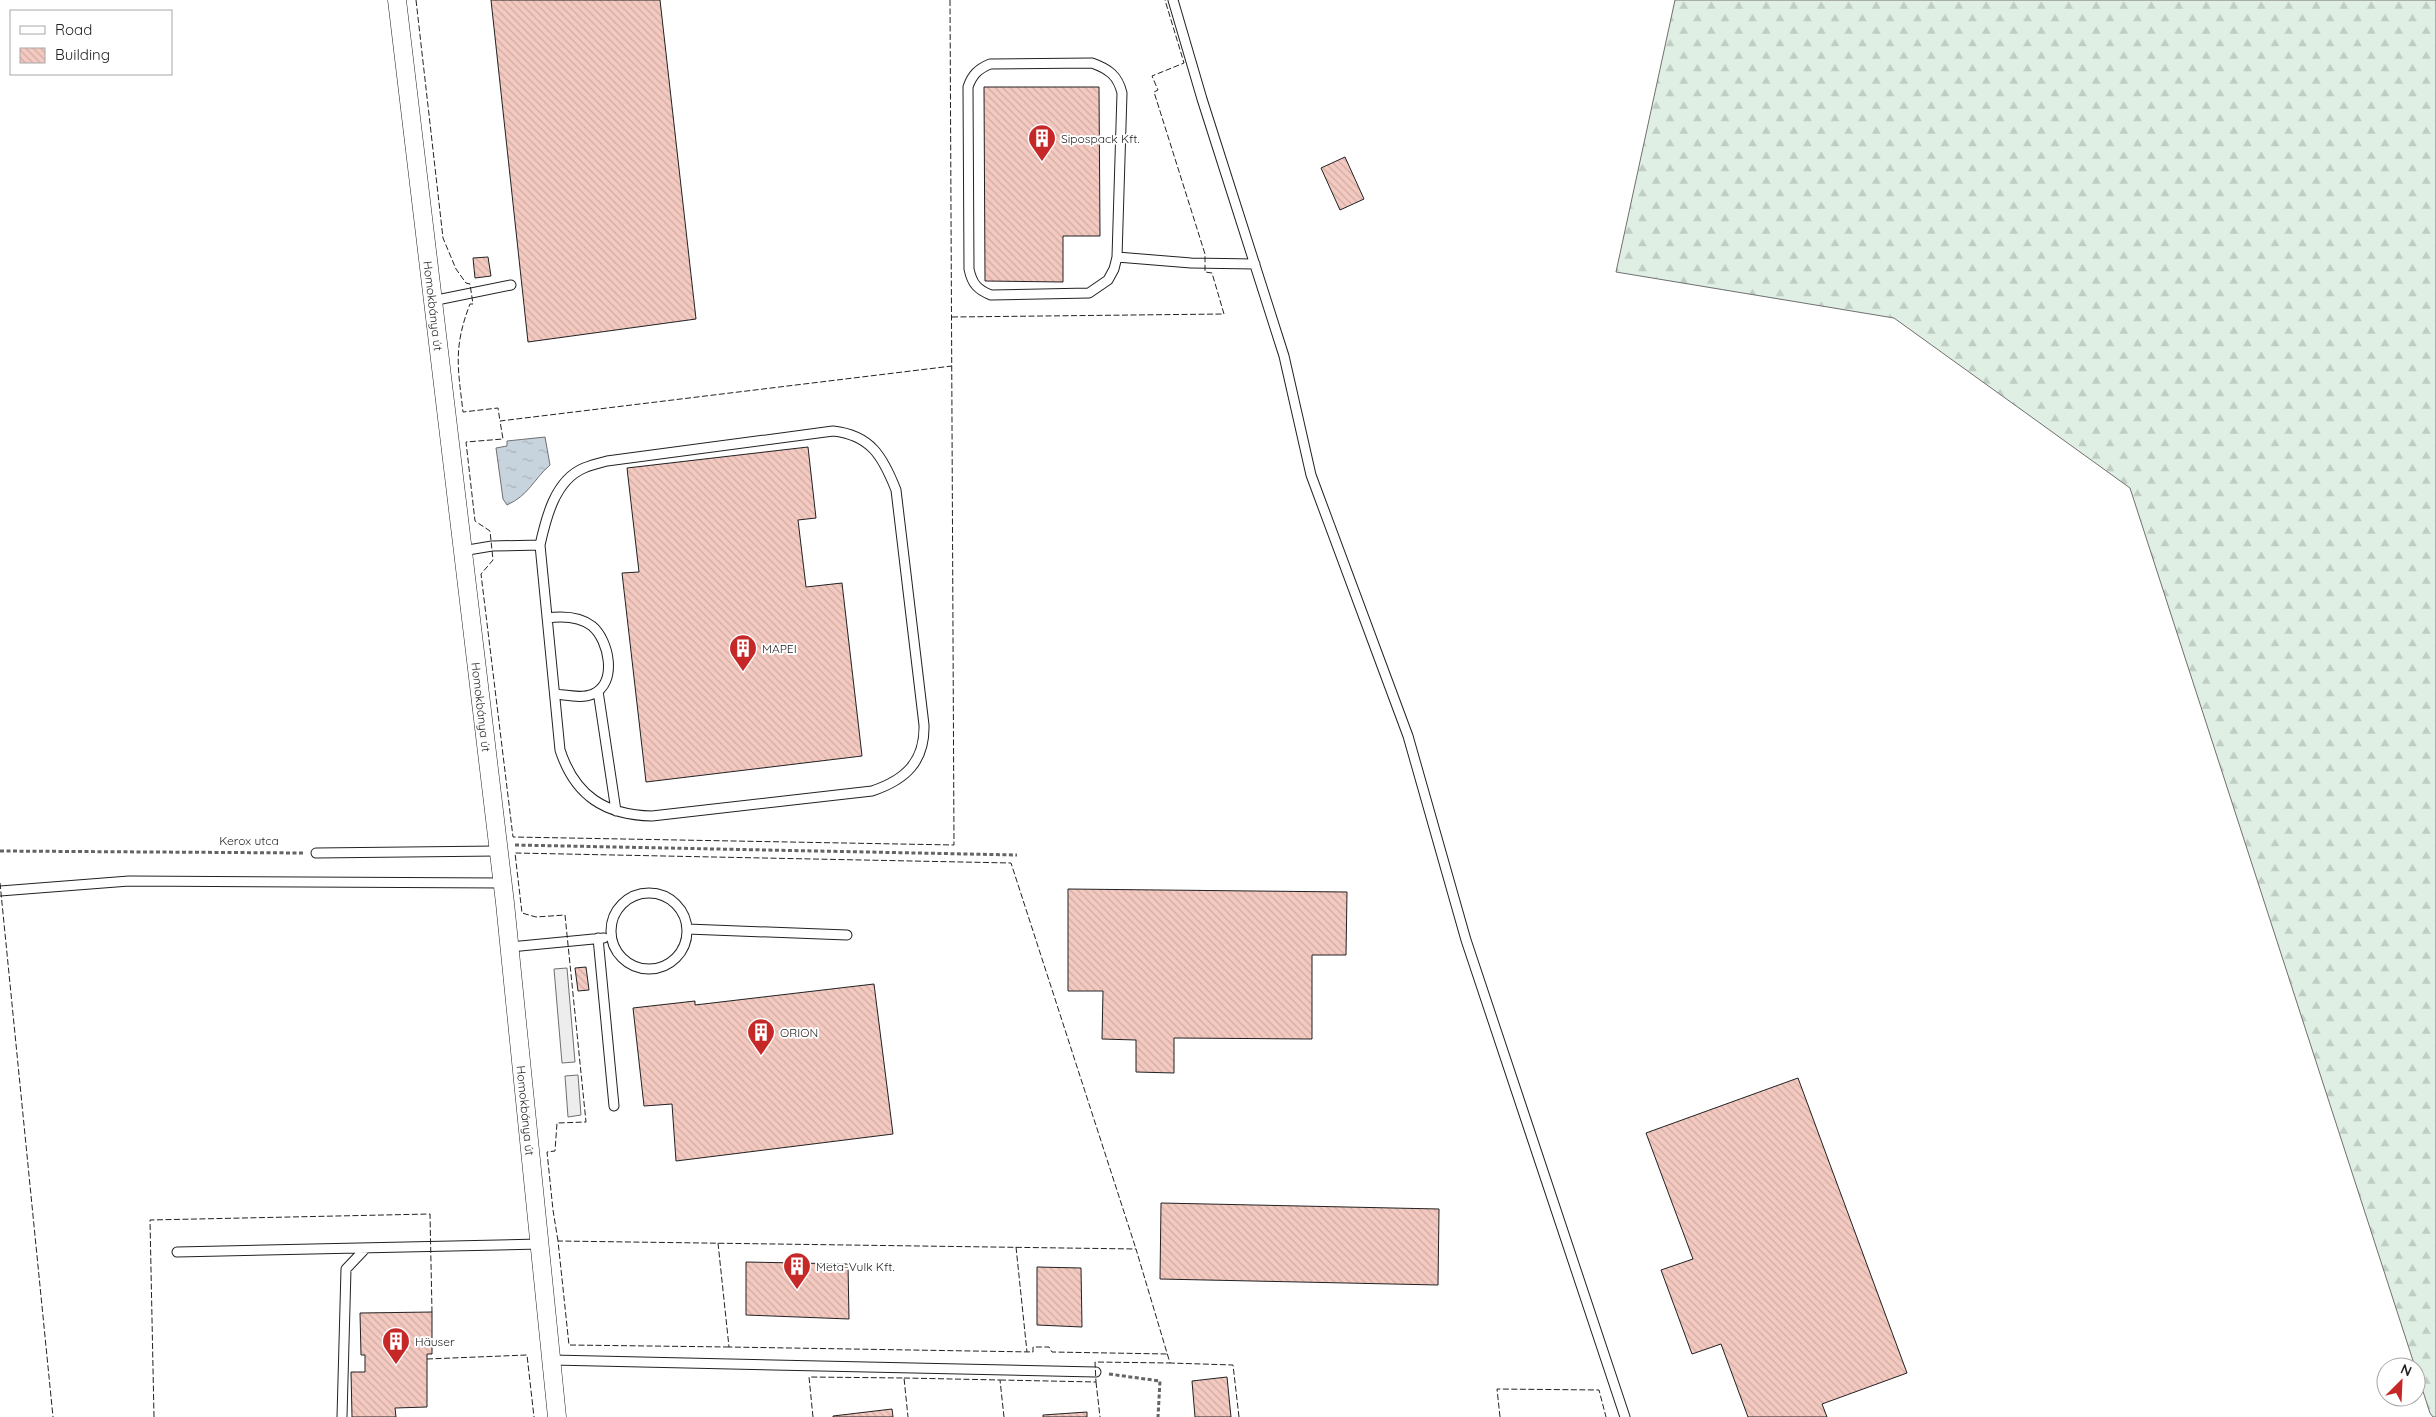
<svg xmlns="http://www.w3.org/2000/svg" width="2436" height="1417" viewBox="0 0 2436 1417" font-family="Quicksand,sans-serif">
<defs>
<pattern id="forest-firs" width="22" height="20" patternUnits="userSpaceOnUse" patternTransform="scale(1.25)"><rect width="22" height="20" fill="#e0efe3"/><path d="M5 1l3.5 6h-7zM16 11l3.5 6h-7z" fill="#c0cdc2"/></pattern>
<pattern id="water-ripples" width="26" height="14" patternUnits="userSpaceOnUse" patternTransform="scale(1.25)"><rect width="26" height="14" fill="#c7d3dd"/><path d="M2 4q2-2 4 0t4 0M15 11q2-2 4 0t4 0" fill="none" stroke="#abb5bd"/></pattern>
<pattern id="building-back-hatch" width="6" height="6" patternUnits="userSpaceOnUse" patternTransform="scale(1.25)"><rect width="6" height="6" fill="#f3c9c0"/><path d="M-1 5l2 2M0 0l6 6M5-1l2 2" fill="none" stroke="#d0aca5"/></pattern>
</defs>
<rect width="100%" height="100%" fill="#fff"/>
<path fill="url(#forest-firs)" stroke="#6f6f6f" d="M1675,0H2436V1417H2433L2430,1413L2130,488L1894,318L1616,272Z"/>
<path fill="#ededed" stroke="#6f6f6f" d="M567,968L575,1062L562,1063L554,969Z
M578,1075L581,1115L568,1117L565,1076Z"/>
<path fill="url(#water-ripples)" stroke="#6f6f6f" d="M545,437L550,465C533,480 529,495 507,505L503,499L496,448L507,446V441Z"/>
<path fill="url(#building-back-hatch)" stroke="#222" d="M491,0H660L696,319L528,342Z
M984,87H1099L1100,236H1063V282L985,281Z
M1345,157L1364,199L1340,210L1321,168Z
M488,257L491,276L475,278L473,258Z
M808,447L816,518L798,520L806,587L842,583L862,756L646,782L622,573L639,572L627,468Z
M1068,889L1347,892L1346,955H1312V1039L1174,1038V1073L1136,1072V1040L1102,1039L1103,991H1068Z
M586,967L589,990L578,991L575,968Z
M874,984L893,1134L676,1161L672,1104L644,1106L633,1008L695,1001V1005Z
M1798,1078L1907,1373L1822,1404L1827,1417H1748L1721,1344L1692,1354L1661,1270L1693,1259L1646,1133Z
M1161,1203L1439,1209L1438,1285L1160,1279Z
M746,1262L848,1264L849,1319L746,1315Z
M1037,1267L1081,1268L1082,1327L1037,1325Z
M432,1312V1354H427V1407L395,1408L396,1417H352L351,1372H365V1355H361L360,1313Z
M1227,1377L1231,1417H1195L1192,1381Z
M892,1409L893,1417H833V1416Z
M1087,1412V1417H1043V1415Z"/>
<g fill="none" stroke-linecap="round" stroke-linejoin="round">
<g stroke="#222" stroke-width="11">
<path id="service" d="M1173,0L1202,99L1284,356L1311,475L1408,736L1466,940L1625,1417
M1117,257L1122,93C1118,76 1109,69 1092,63L990,64C978,69 972,75 968,87L969,269C972,284 978,290 991,295L1089,293L1108,280L1114,269L1117,257L1191,263L1255,264
M432,301L511,285
M462,551L492,546L540,545L560,750C575,796 605,815 652,816L872,791C905,780 925,762 924,725L896,490C883,457 871,435 833,431L607,461C599,463 591,465 584,468C555,480 546,518 540,545
M547,618C562,616 579,616 592,626C609,640 618,683 593,694C582,699 567,695 555,694
M598,691L616,811
M316,853L497,851
M0,891L129,881L502,883
M611 931a38 38 0 1 1 76 0a38 38 0 1 1-76 0Z
M687,929L847,935
M598,938L614,1106
M510,947L604,938
M177,1252L540,1244
M552,1360L1096,1372
M342,1417L346,1269L366,1248"/>
</g>
<g stroke="#222" stroke-width="19">
<g id="minor">
<path id="s1" d="M397,0L505,903L557,1417"/>
</g>
</g>
<path stroke="#646464" stroke-width="3" stroke-dasharray="4 2.5" stroke-linecap="butt" d="M515,845L1017,855
M0,851L304,853
M1109,1374L1160,1381L1158,1417"/>
<use href="#service" stroke="#fff" stroke-width="9"/>
<use href="#minor" stroke="#fff" stroke-width="18"/>
<path stroke="#222" stroke-width="1" stroke-dasharray="6 2.5" stroke-linecap="butt" d="M416,0L443,238L456,269L466,283L470,284L473,304H470C453,348 458,368 463,412L498,408L500,421
M950,0L954,845L513,837L481,574L493,560L490,531L475,521L466,442L503,439L500,421L952,366
M952,317L1224,314L1212,273L1205,272V254L1154,92L1158,90L1152,76L1184,63L1165,0
M0,883L53,1417
M558,1241L553,1210L547,1152L555,1151L557,1123L586,1122L565,915L536,917L522,913L515,853L1011,863L1136,1249
M718,1243L729,1347L1033,1352V1347H1049L1052,1352L1167,1354
M1016,1247L1027,1352
M729,1347L569,1345L558,1241L1136,1249L1170,1363L1233,1365L1239,1417
M427,1359L527,1355L534,1417
M904,1378L1000,1380L1004,1417
M1000,1380L1096,1382L1095,1362L1170,1363
M1096,1382L1100,1417
M154,1417L150,1220L430,1214L432,1312
M813,1417L809,1377L904,1378L908,1417
M1500,1417L1497,1389L1599,1390L1606,1417"/>
</g>
<defs>
<g id="building-pin" transform="scale(1.4375)"><path d="M0 17L-7.5 6A9.5 9.5 0 1 1 7.5 6Z" fill="#c62828" stroke="#fff"/><path d="M-4-6H4V6H1V3H-1V6H-4ZM-2.5-4.3h1.7v1.8h-1.7ZM.8-4.3h1.7v1.8H.8ZM-2.5-1h1.7V.8h-1.7ZM.8-1h1.7V.8H.8Z" fill="#fff"/></g>
</defs>
<g fill-rule="evenodd">
<use href="#building-pin" x="1042" y="138"/>
<use href="#building-pin" x="743" y="648"/>
<use href="#building-pin" x="761" y="1032"/>
<use href="#building-pin" x="797" y="1266"/>
<use href="#building-pin" x="396" y="1341"/>
</g>
<g text-anchor="middle" dominant-baseline="central" stroke-width="4" stroke-linejoin="round" paint-order="stroke">
<g font-size="12" fill="#222" stroke="#fff" text-anchor="start">
<text x="1061" y="138">Sipospack Kft.</text>
<text x="762" y="648">MAPEI</text>
<text x="780" y="1032">ORION</text>
<text x="816" y="1266">Meta-Vulk Kft.</text>
<text x="415" y="1341">Häuser</text>
</g>
<g font-size="12" fill="#222" stroke="#fff">
<text stroke="none"><textPath href="#s1" startOffset="308">Homokbánya út</textPath></text>
<text stroke="none"><textPath href="#s1" startOffset="712">Homokbánya út</textPath></text>
<text x="249" y="840">Kerox utca</text>
<text stroke="none"><textPath href="#s1" startOffset="1118">Homokbánya út</textPath></text>
</g>
</g>
<rect x="10" y="10" width="162" height="65" fill="#ffffff" stroke="#a7a7a7"/>
<rect x="20" y="26" width="25" height="8" fill="#ffffff" stroke="#a7a7a7"/>
<text x="55" y="35" font-size="15" fill="#222222">Road</text>
<rect x="20" y="48" width="25" height="15" fill="url(#building-back-hatch)" stroke="#a7a7a7"/>
<text x="55" y="60" font-size="15" fill="#222222">Building</text>
<g transform="translate(2401 1382) rotate(24)"><circle r="24" fill="#ffffff" stroke="#a7a7a7"/>
<path d="M0-4L9 19L0 12L-9 19Z" fill="#c62828"/>
<text y="-8" font-size="14" font-weight="bold" text-anchor="middle" fill="#222222">N</text>
</g>
</svg>
